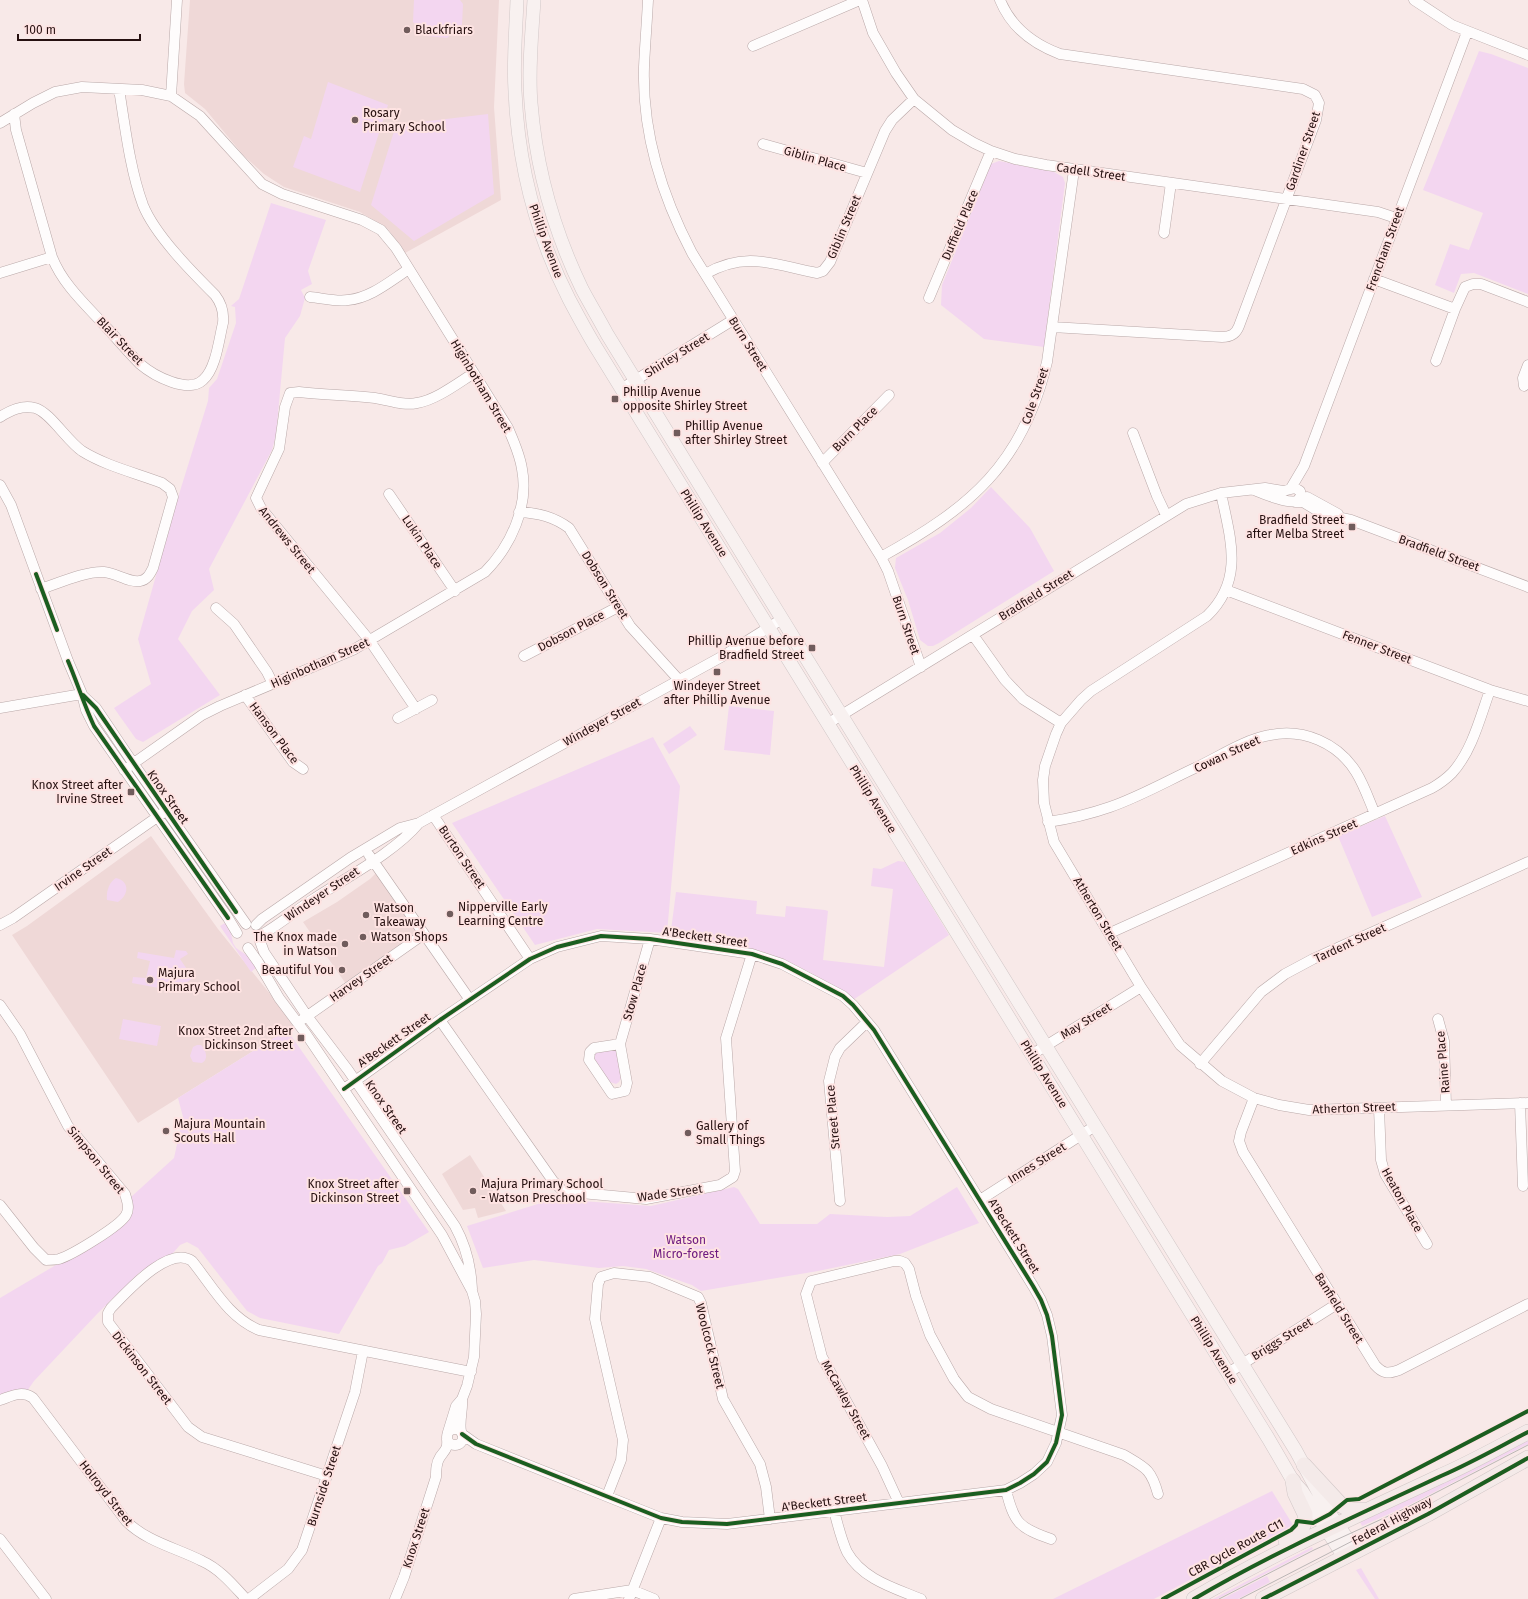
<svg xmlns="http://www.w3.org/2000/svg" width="1528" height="1599" viewBox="0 0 1528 1599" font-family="'Fira Sans',sans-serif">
<rect width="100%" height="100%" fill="#f8e9e8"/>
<path fill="#efd8d7" d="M190,0H499L494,107L501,200L405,253L388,229L360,212L284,187L264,174L244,156L205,109L185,93L184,84Z
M151,836L218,929L295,1025L138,1123L12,935L27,926Z
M377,872L419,934L346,984L303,922L337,902L370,879Z
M470,1155L506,1211L478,1218L475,1208L463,1210L442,1174Z"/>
<path fill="#f3d6f0" d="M414,0H460L463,4L462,25L447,38L427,36L413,22Z
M1479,51L1491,54L1528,68V294L1474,273L1461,274L1454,293L1435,285L1450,244L1469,250L1483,213L1423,190Z
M328,82L388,105L360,192L293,167L304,136L311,139Z
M488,114L494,194L414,241L371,205L396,125Z
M999,161L1054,172L1063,177L1065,183L1044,347L984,339L941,305L942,285L991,164Z
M271,203L326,220L308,271L312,284L301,290L305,298L300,316L285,338L276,435L272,450L209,569L214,590L192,611L178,639L220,695L143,742L136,739L114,708L151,684L138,639L180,491L208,401L209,388L217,379L236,323L235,307L231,306L239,299Z
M991,487L1030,528L1054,571L939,643L933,646H928L920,640L908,600L895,568L896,558L940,533L971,508Z
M729,706L774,711L770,755L724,750Z
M690,726L697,735L669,754L663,744Z
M653,737L680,786L667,933L597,929L535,945L452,823Z
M1385,816L1422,897L1372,917L1338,836Z
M898,861L905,862L949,935L853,1000C822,978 787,957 749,948C724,942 696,941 670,938L676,892L757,901L756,914L785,917L786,906L825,910L828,911L823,960L884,967L893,889L871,886L873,868L881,869Z
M116,878C130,881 129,895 118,902L107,900C106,892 109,882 116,878Z
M225,923L231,933L233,943L236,948L248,956L258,966L251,972L220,926Z
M176,950L186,951L188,954L180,959L193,978L175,991L132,983L133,977L146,978L150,961L137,958L138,952L174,958Z
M123,1019L161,1026L157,1046L119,1039Z
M287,1030L429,1232L405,1246L389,1250L382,1263L378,1266L339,1334L260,1318L247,1311L198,1248L187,1242L180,1245L173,1253L139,1273L98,1313L34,1381L27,1391L19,1389L0,1396V1298L61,1262L132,1213L133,1207L131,1197L174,1158L183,1117L178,1098Z
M197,1045H201C206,1050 209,1059 202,1063L193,1062L190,1056L193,1047Z
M613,1049L616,1050L621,1078L619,1082L616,1084L610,1082L594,1061V1054L596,1051Z
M734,1187L738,1189L760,1224H817L830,1214L887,1217L910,1216L957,1187L979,1223L900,1254L818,1271L701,1291L692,1285L646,1269L623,1266L599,1268L534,1260L483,1268L467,1226L554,1199L651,1206Z
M1528,1438V1444L1409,1505L1362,1526L1360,1522Z
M1272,1491L1293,1525L1154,1599H1053Z
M1312,1547L1313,1549L1217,1599H1213Z
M1361,1568L1379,1599H1375L1356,1570Z
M1267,1576L1270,1582L1238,1599H1222Z"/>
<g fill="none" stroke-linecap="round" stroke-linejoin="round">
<g stroke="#b9a8a8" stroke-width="11">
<path id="minor" d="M648,0C647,22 645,44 644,67C642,132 662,196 692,253L881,557L888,571L921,667
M862,0L873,33L896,73L914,99L952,130L974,143L991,151L1015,159L1046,165L1378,212L1396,218
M1000,0C1011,27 1033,44 1060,54L1303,89L1315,95L1319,103L1316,120L1239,326C1236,334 1231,337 1222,337L1052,327
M1414,0L1452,25L1528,55
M753,46L860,0
M171,96L177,0
M14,114L16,130L52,257C63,285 87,306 107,328C118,340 129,353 140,364C154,376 188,394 203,380C216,369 219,339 223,323C224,313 222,304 215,295C192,272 155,235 143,205C130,170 125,126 119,89
M0,123L33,103L55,92L82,87L142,90L171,96L200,116L262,184L282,194L362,220L381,230L396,248L508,428C514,442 520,455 522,469C529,506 511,546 485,572L353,650L220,706L202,715L124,770
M763,144L867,173
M1164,233L1171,183
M0,273L52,257
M705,274C747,250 774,265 817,273L823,271L830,262L885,131L892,120L914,99
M1374,279L1455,309L1465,287L1473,284H1481L1528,302
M310,297C322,298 336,302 348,300C371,298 390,281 409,269
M929,298L991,151
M1436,361L1455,309
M1524,386L1523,378L1528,365
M621,389L733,320
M0,417C11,410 22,405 35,408C50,412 67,441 82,451C106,466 136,473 162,483L170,489L173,497L153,568C150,574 147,580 140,581C129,583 116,573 104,572C85,571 59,583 41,589
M1133,433L1157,496L1166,515
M822,463L889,395
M0,485L11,505L68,661L82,694L86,710L94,726L228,918L237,933
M1291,488L1304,466L1467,32
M1221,493C1230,538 1245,579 1207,616L1091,691L1081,700L1061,723L1056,734L1045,766L1043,780L1044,803L1054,842L1141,987L1180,1045L1222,1081L1254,1098L1279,1105L1309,1110L1528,1103
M389,494L455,591
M1307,497L1338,514
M1295,502H1303L1323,514L1351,520L1528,587
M519,512C539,513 554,517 569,528L630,626L679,680
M881,557C970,508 1023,464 1047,362L1074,170
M1226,590L1490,690L1528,701
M216,608L234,624L267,672L273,684
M973,635L1005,680L1023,699L1061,723
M524,656L618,607
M245,695L293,762L303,769
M83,696L96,708L133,763L246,924
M0,708L82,694
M416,709L370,641L261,508L256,498L279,449L285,407L290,393L299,392C324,395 350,395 375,398C389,400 403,406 417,403C436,400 458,383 474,373
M398,718L432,700
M827,724L1186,504L1221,493L1265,488L1283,491L1295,488L1300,491L1301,496L1297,501C1288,504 1264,494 1254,490
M433,815L530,959
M1048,822C1068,819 1090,814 1110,807C1139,797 1167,781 1195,768C1219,757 1243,740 1270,735C1303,728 1338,743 1356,772C1364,785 1369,800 1375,814
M369,855L470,1000
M0,925L13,918L163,813
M256,925L262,919L350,858L400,828L419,823L723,656L782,619
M1110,933L1432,788C1439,784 1446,779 1452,773C1472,751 1480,718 1490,690
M261,935C279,925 295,911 312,900C345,878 394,853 419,823
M260,941L264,952L307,1016L348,1070L455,1226C466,1246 471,1266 472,1289
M248,948L258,962L279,998L306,1034L442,1235L472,1291L475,1301L476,1314L474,1357L467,1386L462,1399L456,1406L448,1432
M0,1005L20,1034L68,1126L125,1194C127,1201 130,1208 126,1215C120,1226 72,1255 59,1259C55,1260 50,1260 46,1260L34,1248L0,1205
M303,1019L424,934
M1438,1019L1444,1041L1446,1105
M440,1020L553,1181L562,1190L570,1192L646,1199L720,1185L733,1177L735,1171L726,1038L752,954
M620,1044L594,1048L590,1052L589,1060L612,1094L625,1091L627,1083L620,1044L650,939
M1031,1055L1141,987
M1200,1064L1261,992L1285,974L1313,959L1528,862
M344,1089L440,1020L530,959L557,947L601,936L650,939L752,954L782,964L843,996L853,1005L874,1030L1033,1286L1041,1300L1047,1315L1052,1336L1062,1415L1056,1443L1047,1462L1034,1474L1020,1483L1006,1490L727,1524L682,1522L661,1518L476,1444L462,1434
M1254,1098L1241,1132L1239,1141L1243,1152L1375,1365C1383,1374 1388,1374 1399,1370L1528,1304
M1520,1103L1523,1186
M1379,1108L1381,1160L1385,1174L1427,1244
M980,1200L1095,1126
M840,1201L829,1081L835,1057L840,1048L867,1022
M1228,1373L1337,1304
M0,1400C12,1396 22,1390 33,1398L126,1521C147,1542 177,1548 202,1561C220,1569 233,1585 246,1599
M447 1437a8 8 0 1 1 16 0a8 8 0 1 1-16 0Z
M461,1432C459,1420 463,1410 462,1399
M327,1476L202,1437L188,1427L108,1322V1313L111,1308C126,1293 169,1244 192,1261C213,1287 228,1317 259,1330L471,1372
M1006,1490C1014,1523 1019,1528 1051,1539
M607,1496L621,1460L623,1440L595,1319L598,1284L601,1277L614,1273L650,1277L698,1297L701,1303L723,1399L760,1464L766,1487L770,1519
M899,1503L882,1466L822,1357L806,1294L811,1281L894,1261H900L905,1263L909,1269L916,1296L930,1335L954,1379L968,1397L991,1409L1124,1455C1146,1468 1151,1469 1158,1494
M834,1511C838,1525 841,1539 847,1552C862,1579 894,1588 921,1599
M0,1539L46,1599
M249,1599L288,1569L302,1550L355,1392L363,1351
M395,1599L404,1577L436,1477C436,1470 436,1463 440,1457C445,1450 448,1449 447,1439
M574,1599L632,1590L654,1599
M629,1599L661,1518"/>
</g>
<g stroke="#d1c7c7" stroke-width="14">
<path id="major" d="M517,0C516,30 513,61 515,91C518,163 536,234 569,299C578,316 587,333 597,349L1268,1438L1293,1481L1302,1491L1344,1557
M534,0C532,34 528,69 531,103C536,167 554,231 582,289C590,304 599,319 607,334L803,653L1296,1451L1330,1514L1356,1551"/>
</g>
<g stroke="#d1c7c7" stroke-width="16">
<path id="highway" d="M1304,1465L1341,1505L1351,1510H1365
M1286,1541L1300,1532L1305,1521V1514L1295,1493L1293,1481
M1194,1599C1274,1552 1358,1515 1441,1476C1471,1463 1499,1447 1528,1432
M1263,1599L1428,1514L1528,1458"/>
</g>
<use href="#minor" stroke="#fefcfc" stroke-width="10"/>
<use href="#major" stroke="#f8f1f0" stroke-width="13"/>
<use href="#highway" stroke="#f4eae9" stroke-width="15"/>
<path stroke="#bbb6b6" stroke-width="1" d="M1219,1599L1314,1550L1406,1508L1528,1445
M1240,1599L1395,1519"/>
<g stroke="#fee3e2" stroke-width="6">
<path id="cycleway" d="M36,574L57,630
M68,661C77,682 84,705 94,726L228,918
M83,695L96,708L236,912
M344,1089L440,1020L530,959L557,947L601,936L650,939L752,954L782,964L843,996L853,1005L874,1030L1033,1286L1041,1300L1047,1315L1052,1336L1062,1415L1056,1443L1047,1462L1034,1474L1020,1483L1006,1490L727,1524L682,1522L661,1518L476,1444L462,1434
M1163,1599L1291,1530L1296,1525L1297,1521L1313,1523L1330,1514L1347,1500L1359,1499L1528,1411
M1194,1599C1274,1552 1358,1515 1441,1476C1471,1463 1499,1447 1528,1432
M1263,1599L1428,1514L1528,1458"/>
</g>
<use href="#cycleway" stroke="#1b5e20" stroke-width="4"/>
</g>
<g fill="#705c5c" stroke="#fee3e2" stroke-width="1.5">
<circle cx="407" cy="30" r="4"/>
<circle cx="355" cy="120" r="4"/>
<rect x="611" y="395" width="8" height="8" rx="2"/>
<rect x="673" y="429" width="8" height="8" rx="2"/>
<rect x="1348" y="523" width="8" height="8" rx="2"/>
<rect x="808" y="644" width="8" height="8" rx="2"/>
<rect x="713" y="668" width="8" height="8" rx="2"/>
<rect x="127" y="788" width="8" height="8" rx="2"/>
<circle cx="450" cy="914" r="4"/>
<circle cx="366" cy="915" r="4"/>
<circle cx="363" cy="937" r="4"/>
<circle cx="345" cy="944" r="4"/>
<circle cx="342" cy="970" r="4"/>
<circle cx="150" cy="980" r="4"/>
<rect x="297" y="1034" width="8" height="8" rx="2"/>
<circle cx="166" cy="1131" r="4"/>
<circle cx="688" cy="1133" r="4"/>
<rect x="403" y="1187" width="8" height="8" rx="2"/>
<circle cx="473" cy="1191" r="4"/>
</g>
<g text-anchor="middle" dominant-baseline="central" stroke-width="4" stroke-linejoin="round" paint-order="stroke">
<g font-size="12" fill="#261010" stroke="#fee3e2" text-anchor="start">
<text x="415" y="30">Blackfriars</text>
<text x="363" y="113">Rosary<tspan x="363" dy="14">Primary School</tspan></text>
<text x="623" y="392">Phillip Avenue<tspan x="623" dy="14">opposite Shirley Street</tspan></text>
<text x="685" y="426">Phillip Avenue<tspan x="685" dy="14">after Shirley Street</tspan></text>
<text x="1344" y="520" text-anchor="end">Bradfield Street<tspan x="1344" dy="14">after Melba Street</tspan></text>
<text x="804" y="641" text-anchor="end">Phillip Avenue before<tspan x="804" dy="14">Bradfield Street</tspan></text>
<text x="717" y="686" text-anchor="middle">Windeyer Street<tspan x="717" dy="14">after Phillip Avenue</tspan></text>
<text x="123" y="785" text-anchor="end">Knox Street after<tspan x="123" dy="14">Irvine Street</tspan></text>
<text x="458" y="907">Nipperville Early<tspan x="458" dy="14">Learning Centre</tspan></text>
<text x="374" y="908">Watson<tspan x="374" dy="14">Takeaway</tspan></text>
<text x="337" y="937" text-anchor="end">The Knox made<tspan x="337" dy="14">in Watson</tspan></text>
<text x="371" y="937">Watson Shops</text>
<text x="334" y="970" text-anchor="end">Beautiful You</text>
<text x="158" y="973">Majura<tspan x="158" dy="14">Primary School</tspan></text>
<text x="293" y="1031" text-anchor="end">Knox Street 2nd after<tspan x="293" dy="14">Dickinson Street</tspan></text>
<text x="174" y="1124">Majura Mountain<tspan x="174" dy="14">Scouts Hall</tspan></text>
<text x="696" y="1126">Gallery of<tspan x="696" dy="14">Small Things</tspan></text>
<text x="399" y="1184" text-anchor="end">Knox Street after<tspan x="399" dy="14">Dickinson Street</tspan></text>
<text x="481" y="1184">Majura Primary School<tspan x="481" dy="14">- Watson Preschool</tspan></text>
</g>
<g font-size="12" fill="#261010" stroke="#fee3e2">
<text transform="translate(1303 151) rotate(-71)">Gardiner Street</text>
<text transform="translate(815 159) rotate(16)">Giblin Place</text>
<text transform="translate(1091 172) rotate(8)">Cadell Street</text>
<text transform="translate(960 225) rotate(-67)">Duffield Place</text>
<text transform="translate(844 227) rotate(-67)">Giblin Street</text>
<text transform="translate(546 241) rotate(70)">Phillip Avenue</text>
<text transform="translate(1385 249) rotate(-70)">Frencham Street</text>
<text transform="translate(120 341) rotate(46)">Blair Street</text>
<text transform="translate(748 344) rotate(58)">Burn Street</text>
<text transform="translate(677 355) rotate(-32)">Shirley Street</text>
<text transform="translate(481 386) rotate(59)">Higinbotham Street</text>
<text transform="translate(1035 396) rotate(-71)">Cole Street</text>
<text transform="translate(855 429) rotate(-45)">Burn Place</text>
<text transform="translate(704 523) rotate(58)">Phillip Avenue</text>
<text transform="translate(287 540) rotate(51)">Andrews Street</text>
<text transform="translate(422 542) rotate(56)">Lukin Place</text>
<text transform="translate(1439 553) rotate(20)">Bradfield Street</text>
<text transform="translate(605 585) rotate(58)">Dobson Street</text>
<text transform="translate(1036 595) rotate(-32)">Bradfield Street</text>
<text transform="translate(906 625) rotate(71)">Burn Street</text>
<text transform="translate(571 631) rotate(-28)">Dobson Place</text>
<text transform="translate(1377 647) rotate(21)">Fenner Street</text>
<text transform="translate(320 663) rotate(-24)">Higinbotham Street</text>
<text transform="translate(602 722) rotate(-29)">Windeyer Street</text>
<text transform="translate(274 733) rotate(53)">Hanson Place</text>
<text transform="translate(1227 754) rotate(-25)">Cowan Street</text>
<text transform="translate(168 797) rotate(55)">Knox Street</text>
<text transform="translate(873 799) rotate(58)">Phillip Avenue</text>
<text transform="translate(1324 837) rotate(-24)">Edkins Street</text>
<text transform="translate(462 857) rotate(56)">Burton Street</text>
<text transform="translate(83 869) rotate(-35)">Irvine Street</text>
<text transform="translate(322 894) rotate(-34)">Windeyer Street</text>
<text transform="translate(1098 914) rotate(59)">Atherton Street</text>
<text transform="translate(705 937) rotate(8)">A'Beckett Street</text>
<text transform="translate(1350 943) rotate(-25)">Tardent Street</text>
<text transform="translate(361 978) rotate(-35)">Harvey Street</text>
<text transform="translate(635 992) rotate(-74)">Stow Place</text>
<text transform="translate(1086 1021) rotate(-32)">May Street</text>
<text transform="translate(394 1040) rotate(-35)">A'Beckett Street</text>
<text transform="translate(1443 1062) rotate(-95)">Raine Place</text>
<text transform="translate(1044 1074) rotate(58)">Phillip Avenue</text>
<text transform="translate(386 1107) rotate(55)">Knox Street</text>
<text transform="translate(1354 1108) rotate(-2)">Atherton Street</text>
<text transform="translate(833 1117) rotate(-95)">Street Place</text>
<text transform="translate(96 1160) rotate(51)">Simpson Street</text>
<text transform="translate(1037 1163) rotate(-32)">Innes Street</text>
<text transform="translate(670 1193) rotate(-8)">Wade Street</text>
<text transform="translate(1402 1200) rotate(61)">Heaton Place</text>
<text transform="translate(1014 1236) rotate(58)">A'Beckett Street</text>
<text transform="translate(1339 1308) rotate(58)">Banfield Street</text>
<text transform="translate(1282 1339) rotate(-32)">Briggs Street</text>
<text transform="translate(710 1346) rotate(76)">Woolcock Street</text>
<text transform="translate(1214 1350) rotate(58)">Phillip Avenue</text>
<text transform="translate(142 1368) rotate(52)">Dickinson Street</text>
<text transform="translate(846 1400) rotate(61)">McCawley Street</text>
<text transform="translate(324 1486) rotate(-72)">Burnside Street</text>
<text transform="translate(106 1493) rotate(52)">Holroyd Street</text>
<text transform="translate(824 1502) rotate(-7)">A'Beckett Street</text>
<text transform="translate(1392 1521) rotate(-28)">Federal Highway</text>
<text transform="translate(416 1538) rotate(-72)">Knox Street</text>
<text transform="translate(1236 1548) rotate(-29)">CBR Cycle Route C11</text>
</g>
<g font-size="12" fill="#701c81" stroke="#fee3e2">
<text x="686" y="1240">Watson<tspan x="686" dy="14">Micro-forest</tspan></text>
</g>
</g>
<path d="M18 34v6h122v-6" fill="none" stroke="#261010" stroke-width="2"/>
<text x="24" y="34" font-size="12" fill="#261010" stroke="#fee3e2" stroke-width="3" paint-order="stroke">100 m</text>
</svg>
